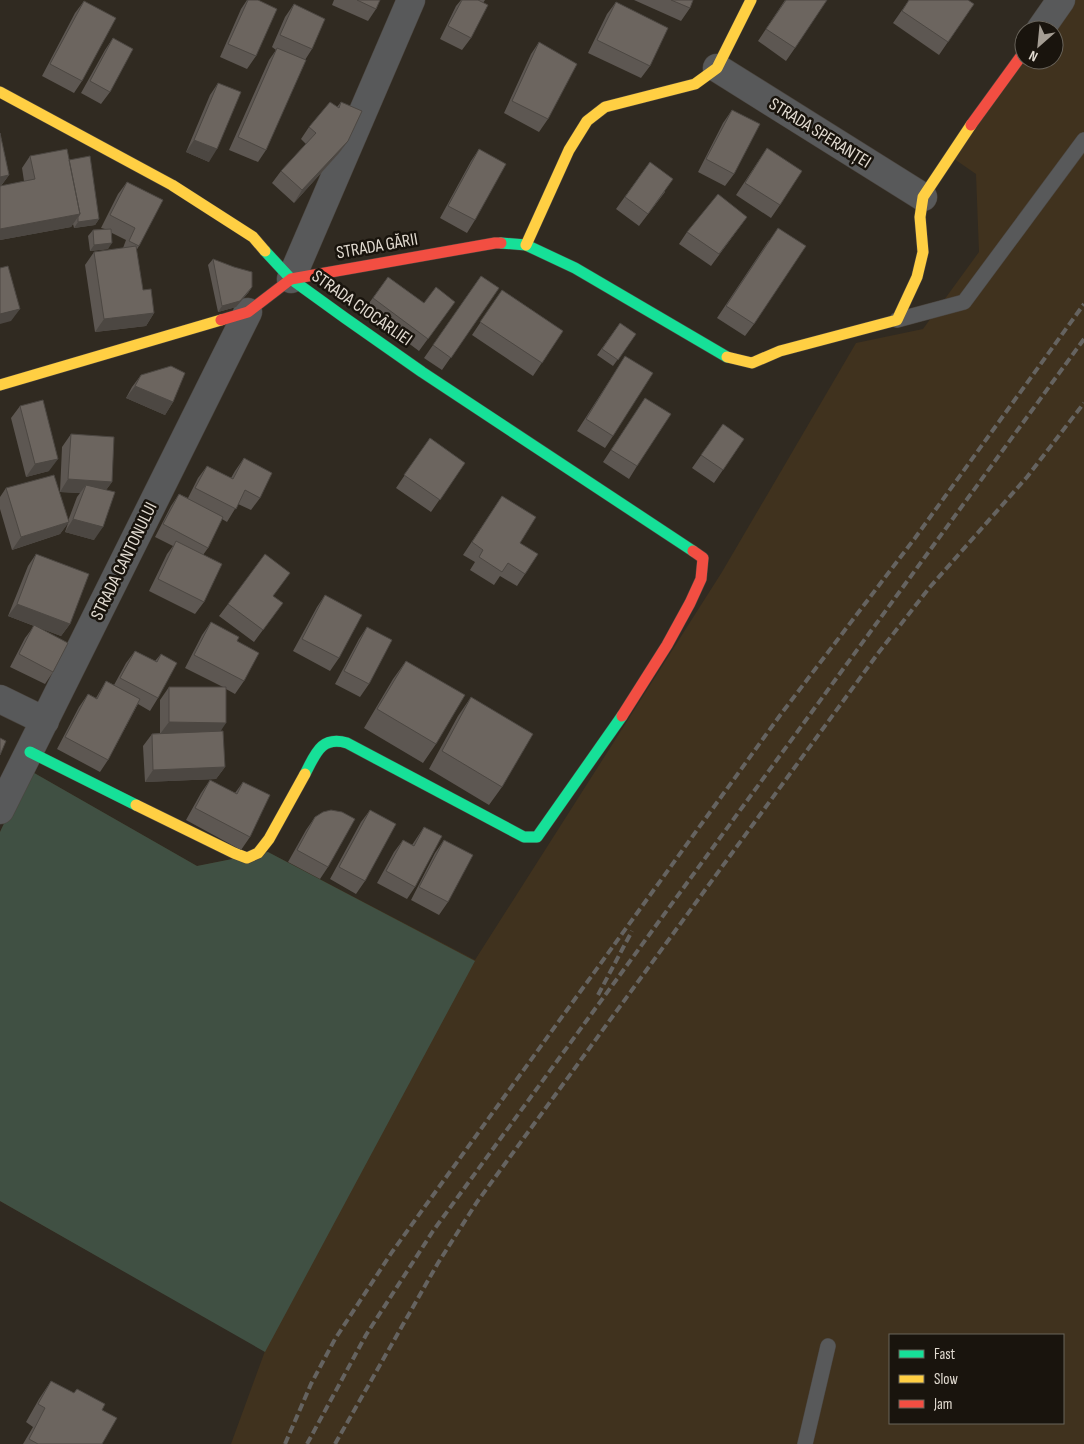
<svg xmlns="http://www.w3.org/2000/svg" width="1084" height="1444" viewBox="0 0 1084 1444" font-family="'Sofia Sans Condensed',sans-serif">
<rect width="100%" height="100%" fill="#302a21"/>
<path fill="#40321e" fill-rule="evenodd" d="M1063,0H1084V1444H231L265,1351L0,1201V832L29,770L197,866L268,852L475,960L722,572L856,343L923,329L979,252L976,174L947,154L1024,60H1054V30ZM890,1335H1063V1423H890Z"/>
<path fill="#405043" d="M29,770L197,866L268,852L475,961L265,1352L0,1201V832Z"/>
<g fill="none" stroke-linecap="round" stroke-linejoin="round">
<g stroke="#4b453f" stroke-width="16">
<path id="lane" d="M897,320L964,302L1084,140
M805,1444L828,1346"/>
</g>
<g stroke="#4b453f" stroke-width="29">
<path id="street" d="M1040,30L1061,0
M717,68L923,197
M291,279L411,0
M0,699L45,721
M0,810L248,312"/>
</g>
<g stroke="#4b453f" stroke-width="12">
<path id="fast" d="M501,243L526,245L575,268L727,357
M265,251L291,279L345,318L422,372L693,551
M30,752L136,805
M305,774C315,755 321,735 347,743L524,837H537L622,716"/>
</g>
<g stroke="#4b453f" stroke-width="12">
<path id="slow" d="M0,92L172,185L253,237L265,251
M526,245L569,150L587,121L605,107L695,84L717,68L751,0
M727,357L752,363L780,351L897,320L917,277L923,252L920,217L923,197L971,125
M0,385L221,320
M136,805L234,853L247,858L258,853L269,839L305,774"/>
</g>
<g stroke="#4b453f" stroke-width="12">
<path id="jam" d="M971,125L1024,52
M221,320L248,312L291,279L495,243H501
M622,716L667,645L690,603L701,579L703,558L693,551"/>
</g>
<use href="#lane" stroke="#58595a" stroke-width="15"/>
<use href="#street" stroke="#58595a" stroke-width="28"/>
<use href="#fast" stroke="#16e098" stroke-width="11"/>
<use href="#slow" stroke="#ffcf43" stroke-width="11"/>
<use href="#jam" stroke="#f24e42" stroke-width="11"/>
<path stroke="#656360" stroke-width="4" stroke-dasharray="8 4" stroke-linecap="butt" d="M598,995L632,931
M285,1444L311,1384L335,1339L392,1252L781,714L915,538L1084,304
M307,1444L366,1335L433,1231L1084,339
M335,1444L438,1263L477,1202L879,652L930,587L1027,477L1084,403"/>
</g>
<path fill="#5d5752" d="M247,0H258L256,56L247,69L220,57L241,9Z
M334,0H380L376,9L368,21L332,5Z
M461,0H485L483,3L471,38L462,50L440,39L456,6Z
M634,0H693L690,8L681,21Z
M785,0L795,48L786,61L758,41Z
M909,0L974,4L939,55L893,23Z
M84,1L82,81L74,93L42,76L75,13Z
M616,2L650,66L641,78L588,53L607,14Z
M294,4L312,49L305,60L266,150L258,162L229,150L269,60L276,50L272,47L285,17Z
M113,38L110,92L101,104L81,93L105,50Z
M539,42L548,119L539,132L504,113L531,54Z
M218,83L209,162L186,152L210,95Z
M341,102L348,141L339,153L294,203L272,183L281,171L306,144L301,139L309,127L337,107Z
M732,110L734,174L725,186L698,172L723,123Z
M0,133L9,175L1,186L24,181L22,168L30,156L69,160L99,219L95,225L74,228L73,224L71,227L0,240Z
M767,148L780,205L771,218L736,195Z
M479,149L475,220L467,233L440,218L471,161Z
M650,162L665,192L639,226L616,209Z
M127,182L139,246L136,251L143,290L154,313L146,326L95,332L85,265L94,252L123,248L126,240L112,233L108,249L90,251L88,236L93,230L105,229L101,228L118,194Z
M747,217L711,266L679,244L687,232Z
M769,240L754,324L745,336L717,318Z
M213,259L252,287L248,293L236,307L218,312L208,265Z
M481,276L499,288L442,370L424,358Z
M388,277L424,303L446,314L419,351L364,310Z
M502,290L563,331L533,376L472,335Z
M620,323L636,334L613,366L597,355Z
M625,356L613,436L605,448L577,431L617,369Z
M141,375L173,402L165,415L126,398L132,387Z
M645,398L637,466L629,479L603,462Z
M20,406L49,471L26,477L11,418Z
M723,424L744,439L714,483L692,468Z
M71,434L112,482L106,490L94,540L65,532L68,523L60,534L12,550L0,509V497L6,488L68,521L77,497L80,493L60,492L62,447Z
M430,438L465,463L431,512L396,488Z
M244,458L260,498L251,510L238,504L227,522L222,519L208,548L203,555L204,602L195,614L149,591L167,554L173,546L155,537L171,506L179,494L188,498L198,478L207,466L231,478L235,471Z
M502,496L520,543L525,574L517,586L500,576L494,585L470,570L475,562L463,555Z
M36,554L70,624L61,636L40,628L53,672L45,684L10,667L25,638L34,626L8,616L28,566Z
M325,595L339,658L330,671L293,651L317,607Z
M273,596L274,615L254,642L219,616L228,604Z
M211,622L237,641L244,681L235,694L226,689L221,731L225,767L216,779L145,782L143,746L152,734L160,733V700L169,687H223L185,668L202,635Z
M367,627L369,684L360,697L335,684L359,639Z
M135,651L155,661L161,654L158,698L150,711L138,704L108,760L100,772L57,749L79,707L88,694L96,698L106,681L114,685L126,663Z
M406,661L436,744L423,763L364,728L393,679Z
M471,697L502,787L489,805L429,769L458,716Z
M210,780L235,793L243,782L250,837L241,850L186,820L201,793Z
M370,810L365,881L356,894L330,879L361,822Z
M315,817L328,867L320,879L288,862L306,830Z
M424,827L415,887L407,899L377,883L394,852L403,840L412,845Z
M444,840L448,902L439,915L411,900L435,853Z
M51,1381L74,1393L77,1389L102,1410V1444H23L33,1427L26,1422L39,1399Z"/>
<path fill="#4c4742" d="M194,140L217,149L209,162L186,152Z
M348,141L339,153L294,203L302,190Z
M9,175L0,187V177Z
M80,214L71,227L0,240V229Z
M99,219L95,225L74,228L78,222Z
M112,243L108,249L90,251L94,245Z
M252,287L248,293L236,307L218,312L222,306Z
M20,309L11,321L0,324V314Z
M154,313L146,326L95,332L104,319Z
M135,386L173,402L165,415L126,398Z
M58,459L49,471L26,477L35,464Z
M68,479L112,482L103,494L86,485L80,493L60,492Z
M73,519L103,527L94,540L65,532Z
M69,522L60,534L12,550L21,537Z
M17,604L70,624L61,636L8,616Z
M169,722L226,723L218,735L160,734Z
M225,767L216,779L145,782L153,770Z"/>
<path fill="#6c655f" stroke="#4c4742" d="M248,0H258L277,9L256,56L228,44Z
M357,0H380L376,9Z
M462,0H478L488,5L471,38L448,26Z
M671,0H693L690,8Z
M786,0H827L795,48L766,29Z
M909,0H968L974,4L948,42L902,11Z
M84,1L116,18L82,81L50,64Z
M616,2L668,28L650,66L597,40Z
M294,4L325,19L312,49L280,35Z
M113,38L133,49L110,92L90,81Z
M539,42L577,64L548,119L512,101Z
M277,48L306,60L266,150L238,137Z
M218,83L241,92L217,149L194,140Z
M330,102L339,108L341,102L362,111L348,141L302,190L281,171L316,133L309,127Z
M732,110L760,124L734,174L706,159Z
M0,133L9,175L0,177Z
M767,148L802,171L780,205L745,183Z
M67,149L80,214L0,229V186L35,179L30,156Z
M479,149L506,164L475,220L448,206Z
M90,156L99,219L78,222V217L80,214L69,160Z
M650,162L673,179L648,214L625,197Z
M127,182L163,200L139,246L129,241L135,228L110,215Z
M718,194L747,217L719,254L687,232Z
M778,228L806,246L754,324L726,306Z
M111,229L112,243L94,245L93,230Z
M136,246L143,290L151,289L154,313L104,319L94,252Z
M213,259L234,267L252,272V287L240,301L222,306Z
M8,266L20,309L0,314V268Z
M481,276L499,288L451,358L433,345Z
M388,277L424,303L436,287L455,302L428,339L373,298Z
M502,290L563,331L542,363L480,322Z
M620,323L636,334L618,360L602,349Z
M625,356L653,373L613,436L586,419Z
M171,366L185,373L173,402L135,386L141,375Z
M645,398L671,414L637,466L611,450Z
M43,400L58,459L35,464L20,406Z
M723,424L744,439L723,470L701,455Z
M71,434L114,437L112,482L68,479Z
M430,438L465,463L440,500L404,475Z
M244,458L272,473L260,498L245,490L236,509L195,488L207,466L233,479Z
M54,475L69,522L21,537L6,488Z
M86,485L115,492L103,527L73,519Z
M179,494L223,517L208,548L163,524Z
M502,496L536,517L520,543L538,554L525,574L508,563L502,572L479,557L483,550L472,542Z
M176,541L222,564L204,602L158,579Z
M36,554L89,574L70,624L17,604Z
M265,554L290,573L273,596L283,603L263,630L228,604Z
M325,595L362,615L339,658L302,639Z
M211,622L239,637L237,641L259,653L244,681L194,655Z
M34,625L68,643L53,672L19,654Z
M367,627L392,640L369,684L344,671Z
M135,651L157,662L161,654L177,663L158,698L120,678Z
M406,661L465,695L436,744L377,709Z
M106,681L140,699L108,760L65,737L88,694L97,699Z
M169,687H226V723L169,722Z
M471,697L533,734L502,787L442,751Z
M223,731L225,767L153,770L152,734Z
M0,738L6,741L0,755Z
M210,780L237,794L243,782L270,795L250,837L195,808Z
M331,810L342,812L355,819L328,867L297,850L315,817L323,812Z
M370,810L396,824L365,881L339,867Z
M424,827L442,836L415,887L386,871L403,840L414,846Z
M444,840L473,855L448,902L419,887Z
M51,1381L74,1393L77,1389L105,1404L102,1410L117,1418L102,1444H38L29,1439L45,1408L38,1404Z"/>
<g text-anchor="middle" dominant-baseline="central" stroke-width="5" stroke-linejoin="round" paint-order="stroke">
<g font-size="18" fill="#e2dbd1" stroke="#19140d">
<text transform="translate(820 133) rotate(32)">STRADA SPERANȚEI</text>
<text transform="translate(377 246) rotate(-10)">STRADA GĂRII</text>
<text transform="translate(362 308) rotate(35)">STRADA CIOCÂRLIEI</text>
<text transform="translate(124 561) rotate(-64)">STRADA CANTONULUI</text>
</g>
</g>
<rect x="889" y="1334" width="175" height="90" fill="#19140d" stroke="#69645b"/>
<rect x="899" y="1350" width="25" height="8" fill="#16e098" stroke="#69645b"/>
<text x="934" y="1359" font-size="15" fill="#e2dbd1">Fast</text>
<rect x="899" y="1375" width="25" height="8" fill="#ffcf43" stroke="#69645b"/>
<text x="934" y="1384" font-size="15" fill="#e2dbd1">Slow</text>
<rect x="899" y="1400" width="25" height="8" fill="#f24e42" stroke="#69645b"/>
<text x="934" y="1409" font-size="15" fill="#e2dbd1">Jam</text>
<g transform="translate(1039 45) rotate(207)"><circle r="24" fill="#19140d" stroke="#69645b"/>
<path d="M0-4L9 19L0 12L-9 19Z" fill="#a49d93"/>
<text y="-8" font-size="14" font-weight="bold" text-anchor="middle" fill="#e2dbd1">N</text>
</g>
</svg>
